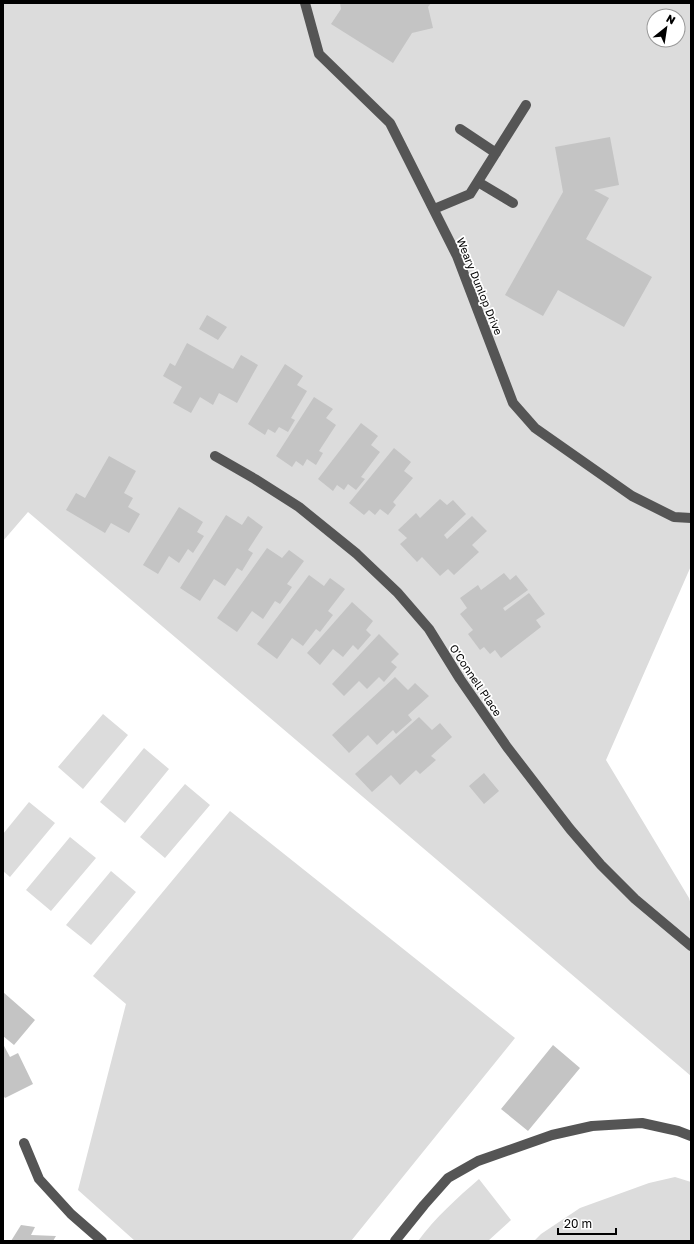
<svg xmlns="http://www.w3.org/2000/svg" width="694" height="1244" viewBox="0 0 694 1244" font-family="'Golos Text',sans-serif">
<rect width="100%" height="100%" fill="#fff"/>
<path fill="#dcdcdc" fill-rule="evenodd" d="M3,3H691V566L606,760L689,898L691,905V1076L28,512L3,541ZM654,16H678V40H654Z
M103,714L128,735L83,789L58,767Z
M144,748L169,769L125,823L100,802Z
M185,784L210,805L165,858L140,837Z
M29,802L55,823L10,877L3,871V834Z
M230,811L515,1038L351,1241H135L78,1190L126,1004L93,976Z
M70,837L96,858L51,911L26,890Z
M111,871L136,892L91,945L66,925Z
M675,1177L691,1182V1241H534L541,1234L580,1208L649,1183Z
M479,1179L511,1220L488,1241H418C436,1217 457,1198 479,1179Z"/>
<path fill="#c4c4c4" d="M340,3H431L428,7L433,28L412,33L393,63L331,24L341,9Z
M610,137L619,185L594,190L609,198L586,239L652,277L624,327L558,290L543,316L505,295L563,192L555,147Z
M207,315L227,327L218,340L199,329Z
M187,343L233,369L241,355L258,365L237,403L219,393L213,405L200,397L191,413L173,403L182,387L163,376L170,363L175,366Z
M285,364L303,376L297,385L307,391L291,418L295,420L288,432L279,427L275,433L268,429L265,435L248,424Z
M314,397L333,409L326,418L336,425L319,451L323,453L316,465L307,459L303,466L296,461L292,467L276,456Z
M361,423L378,436L371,445L380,452L361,477L365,479L356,490L348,484L344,490L337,485L333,491L318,479Z
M394,448L411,462L404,471L413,478L393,502L396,505L388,515L380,509L375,515L369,510L364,515L349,503Z
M109,456L136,471L124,493L133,498L128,507L140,514L129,533L111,523L105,533L66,510L76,493L85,498Z
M440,499L447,505L453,500L466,514L444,535L447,539L472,516L487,531L472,545L479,552L454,575L448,569L440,576L422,557L417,562L400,544L407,538L398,530L416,513L420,518Z
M179,507L203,522L197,532L204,536L193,553L188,549L179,563L169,556L158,574L143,565Z
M226,515L242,525L248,516L263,527L248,550L253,553L242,571L237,568L225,586L214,579L200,601L180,588Z
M267,548L282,558L289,550L304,561L287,584L292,587L280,604L275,601L263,619L252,611L237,632L217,618Z
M504,573L510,580L516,575L528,590L503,608L505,611L529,593L545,614L536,620L541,627L501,658L495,650L490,654L484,647L480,650L468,634L473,630L460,614L467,608L460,598L478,585L481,590Z
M309,575L324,586L330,578L345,589L328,611L333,615L320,632L316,629L303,646L292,638L277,659L257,644Z
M352,602L373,621L366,630L371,635L358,650L353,645L343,657L333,649L320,665L307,653Z
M379,634L399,654L391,662L397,667L384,682L379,677L367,689L359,681L344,696L332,684Z
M395,677L408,690L415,683L429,696L408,715L412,720L396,734L393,730L377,745L368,735L349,753L332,735Z
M419,717L432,730L440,723L452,737L431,756L436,760L420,774L416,770L400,785L391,775L372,792L355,774Z
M484,773L499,791L484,804L469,786Z
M3,992L35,1020L14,1045L3,1036Z
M3,1044L10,1057L18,1053L33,1084L5,1098L3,1095Z
M553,1045L580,1068L528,1131L501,1109Z
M21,1225L35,1227L31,1235L56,1236L53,1241H11Z"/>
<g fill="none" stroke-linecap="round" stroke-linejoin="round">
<path stroke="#555" stroke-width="10" d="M305,3L319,54L390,123L457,256L513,403L535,428L632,496L674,517L691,518
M460,129L496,153
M478,182L513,203
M434,209L470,194L526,105
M215,456L255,479L299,507L357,554L397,592L429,629L460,679L507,747L570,829L601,865L635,899L691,946
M24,1143L39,1179L71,1214L102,1241
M395,1241L424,1205L448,1178L478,1161L552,1135L592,1126L642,1123L678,1131L691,1136"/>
</g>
<g text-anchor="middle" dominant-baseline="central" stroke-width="3.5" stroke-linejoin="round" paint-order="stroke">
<g font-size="11" fill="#000" stroke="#fff">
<text transform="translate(480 286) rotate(68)">Weary Dunlop Drive</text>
<text transform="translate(476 680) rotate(56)">O'Connell Place</text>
</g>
</g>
<rect width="694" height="1244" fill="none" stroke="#000000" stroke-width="8"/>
<g transform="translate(666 28) rotate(30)"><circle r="19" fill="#ffffff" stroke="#999999"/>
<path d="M0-3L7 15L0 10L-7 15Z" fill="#000000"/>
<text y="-6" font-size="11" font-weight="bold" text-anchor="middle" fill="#000000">N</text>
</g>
<path d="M558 1228v6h58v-6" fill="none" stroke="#000000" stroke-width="2"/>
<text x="564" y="1228" font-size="12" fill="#000000" stroke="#ffffff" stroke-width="3" paint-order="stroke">20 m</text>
</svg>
